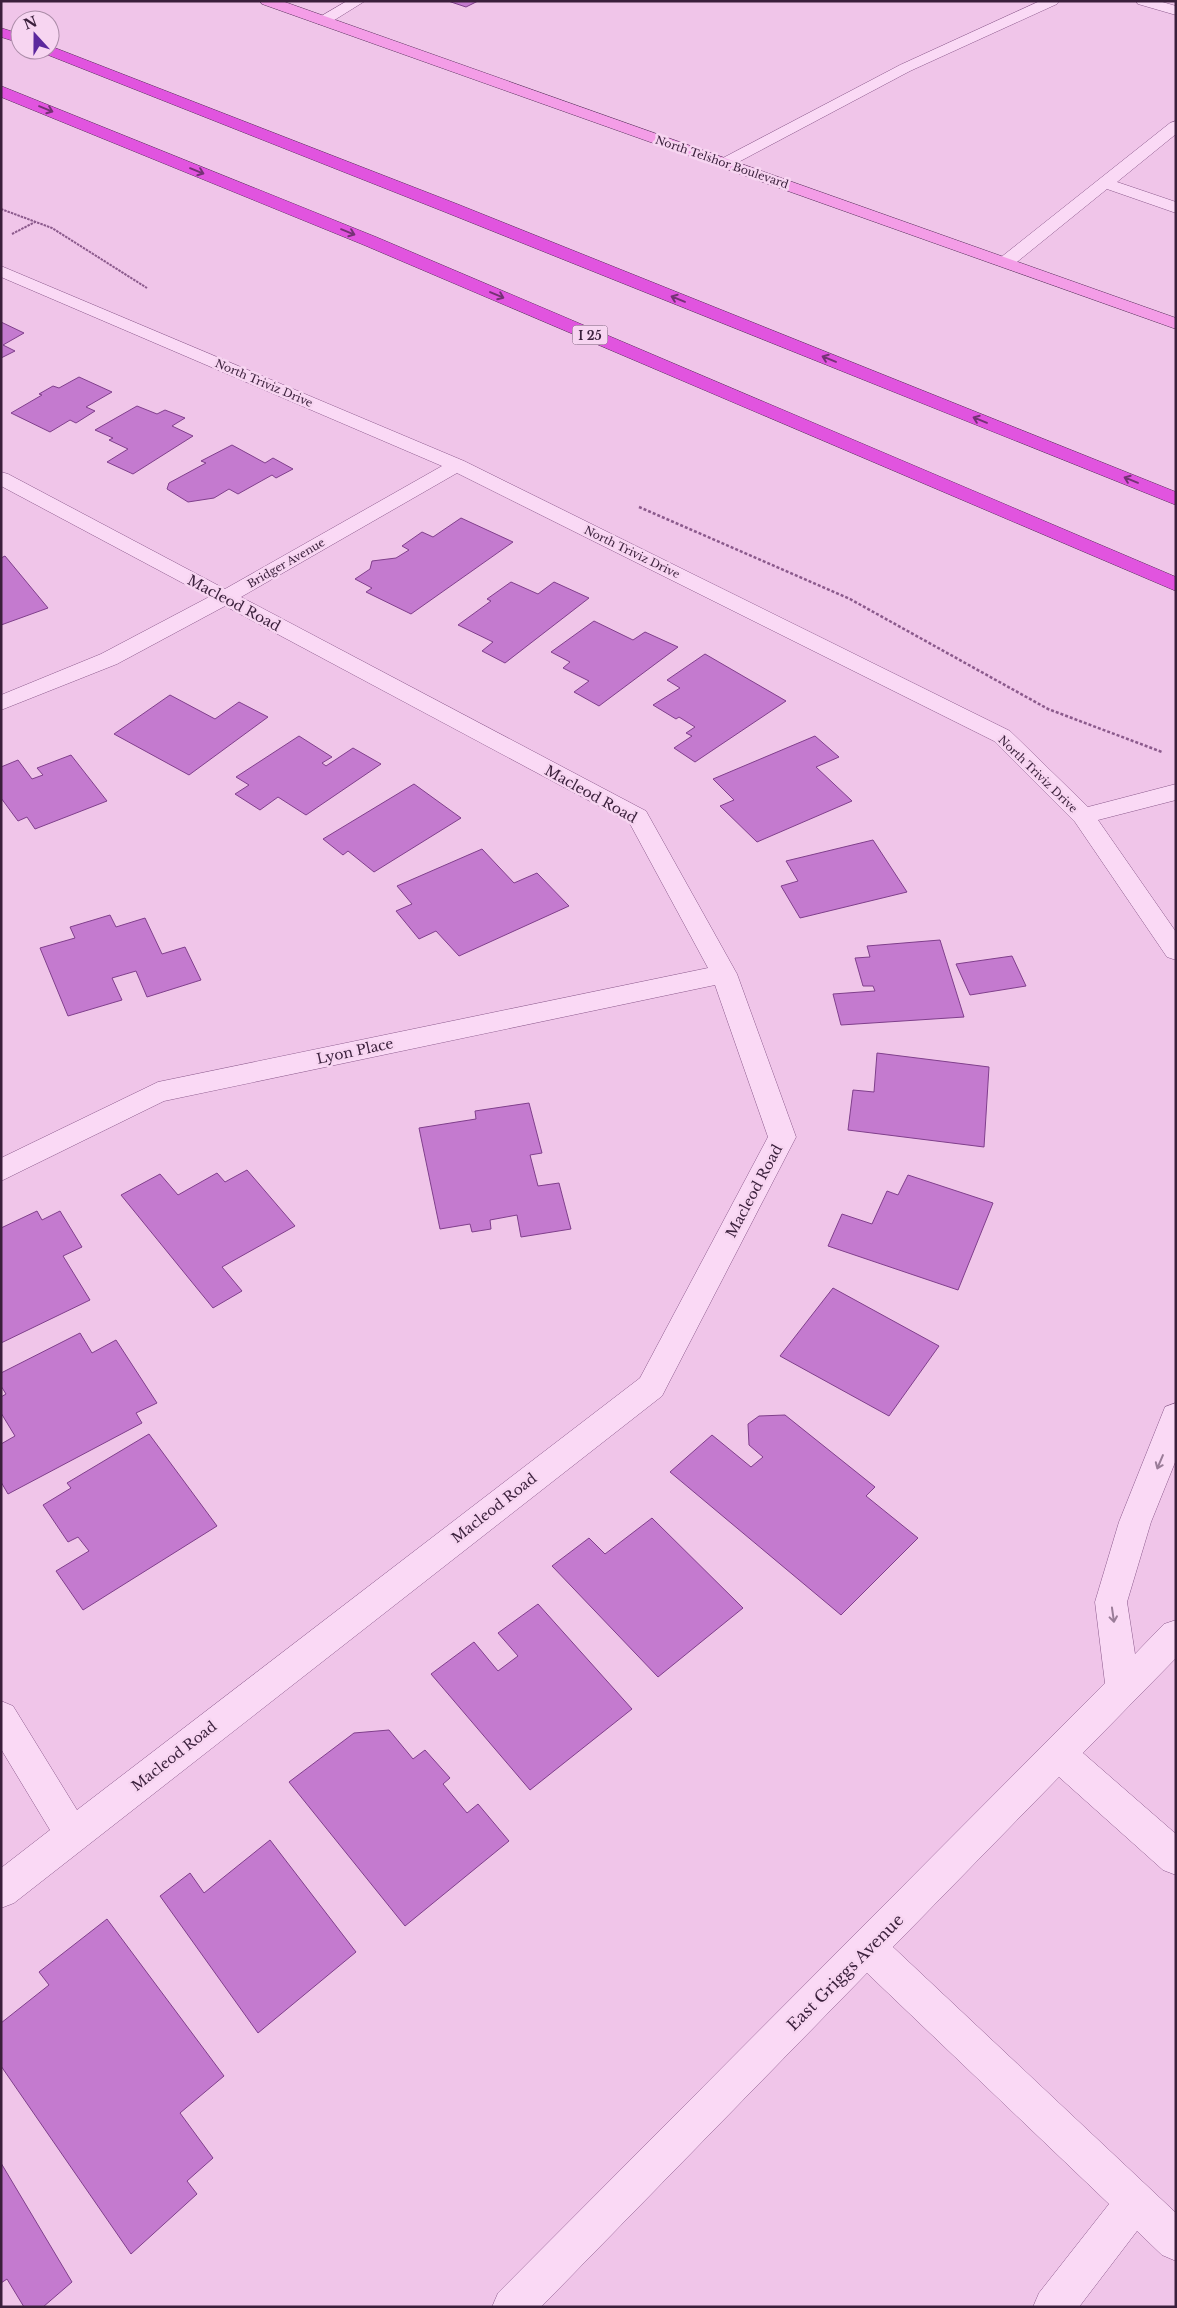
<svg xmlns="http://www.w3.org/2000/svg" width="1177" height="2308" viewBox="0 0 1177 2308" font-family="'Libre Baskerville',serif">
<rect width="100%" height="100%" fill="#f0c5e9"/>
<path fill="#c47acf" stroke="#803f8c" d="M448,1H478L466,7Z
M1,322L24,333L3,345L15,351L1,358Z
M79,377L112,392L86,407L95,411L76,423L70,420L50,432L11,413L42,395L39,394L53,386L59,388Z
M137,406L157,414L165,410L185,418L172,426L193,436L133,474L107,462L128,449L109,440L113,438L95,430Z
M232,445L265,463L273,458L293,469L276,478L272,475L238,494L229,489L214,498L188,502L167,489L169,483L206,463L201,461Z
M461,518L513,542L411,614L366,592L372,588L355,579L370,569L372,561L396,558L409,550L402,546L422,532L433,537Z
M5,556L48,608L1,625V558Z
M511,582L538,594L554,582L589,598L505,663L482,651L493,642L458,625L491,601L487,599Z
M594,621L633,640L645,632L678,647L599,706L574,692L589,681L563,668L570,662L551,652Z
M705,654L786,701L695,762L674,748L692,736L686,733L695,727L679,717L676,719L653,705L680,688L667,680Z
M170,695L215,719L239,702L268,717L189,775L114,734Z
M299,736L332,757L322,763L326,766L353,748L381,764L306,815L278,797L260,810L235,794L249,785L236,777Z
M815,736L839,757L816,767L852,801L757,842L720,806L734,800L713,779Z
M71,755L107,801L35,829L27,817L18,821L1,798V767L18,760L32,779L43,775L37,768Z
M414,784L461,818L374,872L348,851L343,855L323,839Z
M873,840L907,892L800,918L781,886L798,881L786,861Z
M482,849L514,883L537,873L569,906L459,956L436,931L419,939L396,911L412,904L397,886Z
M110,915L116,927L145,918L162,954L185,947L201,980L147,997L136,971L112,978L122,1000L68,1016L40,948L75,938L70,927Z
M940,940L964,1017L841,1025L833,994L875,991L873,986H863L855,958L870,957L867,946Z
M1012,956L1026,986L970,995L956,964Z
M877,1053L989,1067L984,1147L848,1130L853,1090L874,1092Z
M529,1103L542,1153L530,1155L538,1186L559,1183L571,1229L521,1237L517,1215L490,1220L491,1229L472,1232L470,1224L440,1229L419,1128L476,1119L475,1111Z
M247,1170L295,1226L222,1267L242,1291L213,1308L121,1195L160,1174L178,1195L217,1173L225,1182Z
M908,1175L993,1203L958,1290L828,1246L842,1214L872,1224L887,1191L898,1195Z
M37,1211L42,1220L60,1211L82,1247L63,1256L90,1300L1,1343V1228Z
M833,1288L939,1346L889,1416L780,1356Z
M80,1333L92,1353L116,1340L157,1403L136,1413L142,1423L8,1494L1,1482V1444L15,1436L1,1413V1397L6,1394L1,1386V1373Z
M785,1415L875,1487L866,1496L918,1538L841,1615L670,1472L712,1435L751,1467L763,1457L749,1445L748,1424L759,1416Z
M149,1434L217,1526L83,1610L56,1571L89,1551L78,1537L68,1542L43,1505L71,1488L67,1483Z
M652,1518L743,1608L658,1677L552,1566L589,1538L605,1554Z
M538,1604L632,1709L530,1790L431,1674L474,1642L498,1671L518,1656L498,1633Z
M389,1730L413,1759L425,1750L450,1778L443,1784L467,1813L478,1804L509,1841L405,1926L289,1782L354,1733Z
M270,1840L356,1952L258,2033L160,1896L190,1873L204,1893Z
M107,1919L224,2076L180,2113L213,2158L187,2181L197,2194L131,2254L1,2066V2023L49,1985L39,1972Z
M1,2163L72,2282L43,2307H24L7,2279L1,2283Z"/>
<g fill="none" stroke-linecap="round" stroke-linejoin="round">
<g stroke="#8b5a8c" stroke-width="1">
<path id="minor" d="M347,1H365L328,24H318L316,21L318,18Z
M1040,1H1059L1057,4L910,71L731,166H719L717,163L719,160L900,65Z
M1136,1H1159L1176,6V15L1138,4Z
M1176,121V134L1117,182L1176,202V213L1107,189L1012,266H1000L997,262L1000,258L1170,123Z
M1,266L464,461L1010,731L1088,807L1176,784V800L1098,820L1176,932V960L1167,957L1075,822L994,741L457,473L241,597L646,811L737,974L796,1137L662,1396L14,1903L1,1908V1868L50,1830L1,1749V1701L13,1706L77,1810L640,1378L768,1137L715,985L164,1101L1,1181V1158L158,1082L708,968L629,822L225,606L117,664L1,710V695L101,654L209,597L1,486V472L8,474L225,589L442,466L1,277Z
M1176,1403V1460L1151,1522L1127,1602L1135,1654L1164,1624L1176,1620V1658L1083,1753L1176,1834V1875L1163,1870L1059,1777L893,1947L1176,2213V2261L1162,2255L1137,2231L1079,2307H1033L1039,2293L1109,2204L867,1973L541,2307H492L498,2293L1105,1683L1095,1602L1119,1522L1165,1407Z"/>
</g>
<g stroke="#562f5a" stroke-width="1">
<path id="major" d="M260,1H282L1176,318V329L262,4Z"/>
</g>
<g stroke="#562f5a" stroke-width="1">
<path id="highway" d="M1,28L20,34V43L1,37Z
M50,46L457,204L1176,492V505L445,212L43,53L40,50H50Z
M1,86L376,237L1176,577V591L364,245L1,97Z"/>
</g>
<path stroke="#8b5a8c" stroke-width="2" stroke-dasharray="2.5 1" stroke-linecap="butt" d="M1,209L52,228L147,288
M12,234L35,222"/>
<path stroke="#8b5a8c" stroke-width="2.5" stroke-dasharray="3 2" stroke-linecap="butt" d="M639,507L850,599L1048,709L1162,752"/>
<use href="#minor" fill="#fad9f5" fill-rule="evenodd"/>
<use href="#major" fill="#f49de7" fill-rule="evenodd"/>
<use href="#highway" fill="#e154df" fill-rule="evenodd"/>
</g>
<defs><path id="oneway-shaft" d="M-6 0H5M1.5-3L5.5 0L1.5 3" fill="none" stroke-width="1.6" stroke-linecap="round" stroke-linejoin="round" transform="scale(1.25)"/></defs>
<g stroke="#743274">
<use href="#oneway-shaft" transform="translate(46 109) rotate(22)"/>
<use href="#oneway-shaft" transform="translate(197 171) rotate(22)"/>
<use href="#oneway-shaft" transform="translate(348 232) rotate(22)"/>
<use href="#oneway-shaft" transform="translate(497 295) rotate(23)"/>
<use href="#oneway-shaft" transform="translate(678 299) rotate(-158)"/>
<use href="#oneway-shaft" transform="translate(829 359) rotate(-158)"/>
<use href="#oneway-shaft" transform="translate(980 420) rotate(-158)"/>
<use href="#oneway-shaft" transform="translate(1131 480) rotate(-158)"/>
</g>
<g stroke="#9a7c98">
<use href="#oneway-shaft" transform="translate(1160 1462) rotate(113)"/>
<use href="#oneway-shaft" transform="translate(1113 1615) rotate(82)"/>
</g>
<g text-anchor="middle" dominant-baseline="central" stroke-width="5" stroke-linejoin="round" paint-order="stroke">
<g font-size="11" fill="#3a1f3b" stroke="#f7d5f1">
<text transform="translate(722 162) rotate(19)">North Telshor Boulevard</text>
<text transform="translate(264 383) rotate(23)">North Triviz Drive</text>
<text transform="translate(632 552) rotate(26)">North Triviz Drive</text>
<text transform="translate(286 563) rotate(-30)">Bridger Avenue</text>
<text transform="translate(1038 774) rotate(44)">North Triviz Drive</text>
</g>
<rect fill="#f7d5f1" stroke="#735672" stroke-width="1" x="572.5" y="325.5" width="35" height="19" rx="4"/>
<g font-size="12" font-weight="bold" fill="#3a1f3b">
<text x="590" y="335">I 25</text>
</g>
<g font-size="14" fill="#3a1f3b" stroke="#f7d5f1">
<text transform="translate(234 603) rotate(28)">Macleod Road</text>
<text transform="translate(591 794) rotate(29)">Macleod Road</text>
<text transform="translate(355 1051) rotate(-12)">Lyon Place</text>
<text transform="translate(754 1191) rotate(-62)">Macleod Road</text>
<text transform="translate(494 1508) rotate(-38)">Macleod Road</text>
<text transform="translate(174 1756) rotate(-38)">Macleod Road</text>
</g>
<g font-size="16" fill="#3a1f3b" stroke="#f7d5f1">
<text transform="translate(845 1972) rotate(-45)">East Griggs Avenue</text>
</g>
</g>
<rect width="1177" height="2308" fill="none" stroke="#3a1f3b" stroke-width="5"/>
<g transform="translate(35 35) rotate(339)"><circle r="24" fill="#f7d5f1" stroke="#ab8ca8"/>
<path d="M0-4L9 19L0 12L-9 19Z" fill="#5c289d"/>
<text y="-8" font-size="14" font-weight="bold" text-anchor="middle" fill="#3a1f3b">N</text>
</g>
</svg>
